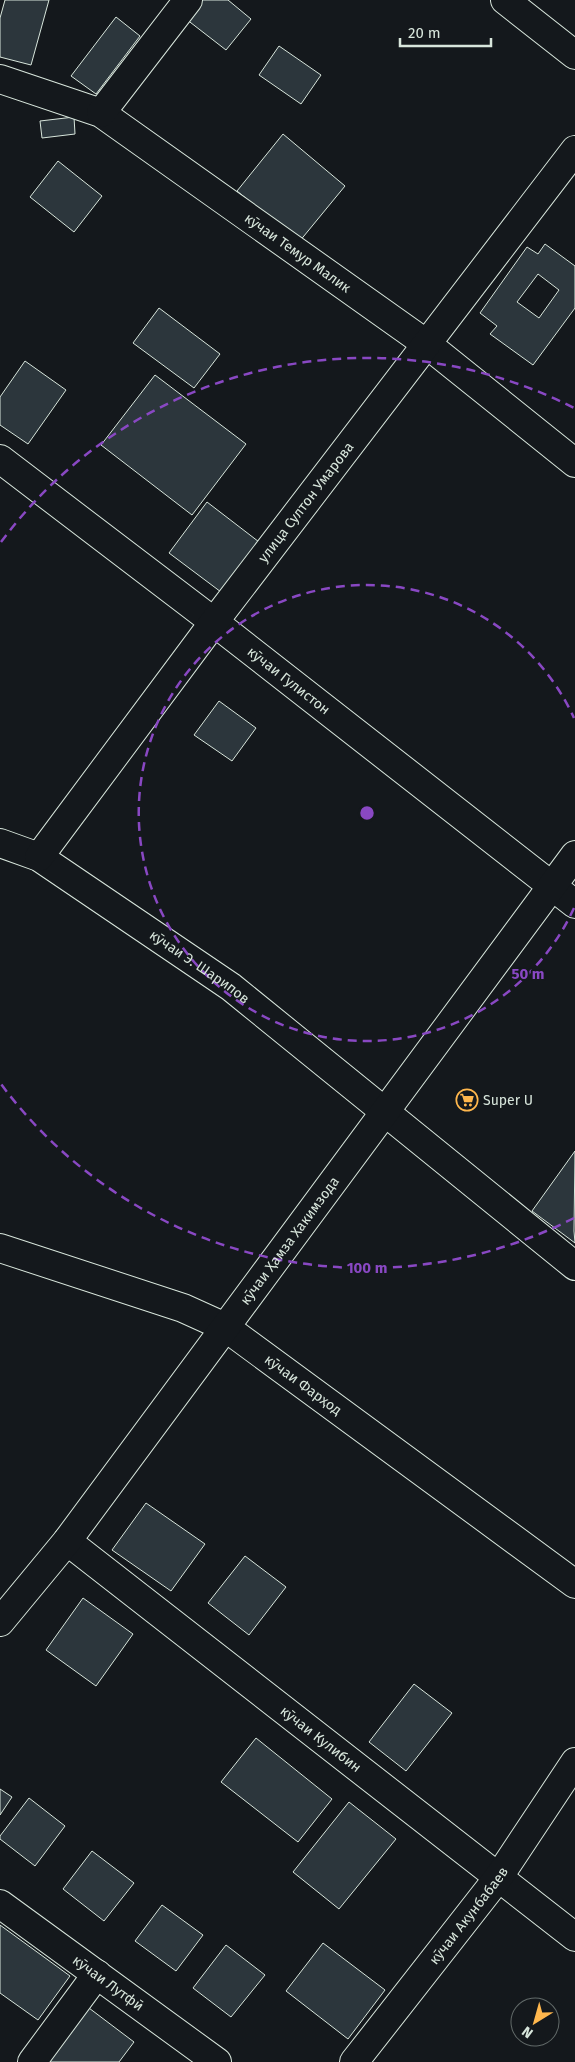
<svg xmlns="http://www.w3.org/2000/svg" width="575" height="2062" viewBox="0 0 575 2062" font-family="'Fira Sans',sans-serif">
<rect width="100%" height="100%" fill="#14181c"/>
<path fill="#2c363c" stroke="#d8e6dc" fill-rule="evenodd" d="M5,0H49L31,65L0,57V18Z
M201,0H228L251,19L226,50L186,19Z
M116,17L140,36L96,94L71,76Z
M279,46L321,75L301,104L259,75Z
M74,117L75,134L42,138L40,121Z
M283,134L345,186L299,242L237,191Z
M58,161L102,196L74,232L30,197Z
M545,244L575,266V308L533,365L490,334L497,326L480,313L527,247L538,254ZM538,274L559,290L539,318L517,302Z
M159,308L220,354L194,388L133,343Z
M25,361L66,390L28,444L0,425V397Z
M155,375L246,444L192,515L101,445Z
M207,502L263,545L225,595L169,553Z
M219,701L256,728L232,761L194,735Z
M575,1151L574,1231L575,1243L532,1211Z
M146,1503L205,1544L171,1591L112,1550Z
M245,1556L286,1587L249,1635L208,1603Z
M83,1598L133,1634L96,1686L46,1650Z
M414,1684L452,1713L406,1771L369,1742Z
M256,1738L332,1799L298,1842L221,1782Z
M0,1789L12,1797L0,1815Z
M29,1798L65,1826L35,1866L0,1839V1836Z
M349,1802L396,1839L339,1909L293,1872Z
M92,1851L134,1883L104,1921L63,1889Z
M162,1905L203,1935L176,1971L135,1941Z
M0,1925L70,1976L38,2020L0,1993Z
M323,1943L385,1990L348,2039L286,1991Z
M226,1945L265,1975L231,2017L193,1988Z
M85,2005L134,2042L119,2062H42Z"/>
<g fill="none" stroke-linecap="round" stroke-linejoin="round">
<g stroke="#d8e6dc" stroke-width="30">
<g id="minor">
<path d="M505,0L575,55"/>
<path id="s1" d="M0,79L101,113L428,345L575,463"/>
<path d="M101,113L188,0"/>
<path id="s2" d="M0,459L214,622L575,904"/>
<path id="s3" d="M0,843L39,857L231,987L575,1266"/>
<path id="s4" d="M39,857L214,622L575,150"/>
<path id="s5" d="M0,1248L183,1308L225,1327L575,1584"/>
<path id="s6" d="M67,1541L575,1937"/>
<path id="s7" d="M0,1622L67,1541L575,855"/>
<path id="s8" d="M0,1904L217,2062"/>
<path d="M32,2062L97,1974"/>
<path id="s9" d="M354,2062L498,1878L575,1762"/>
</g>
</g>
<use href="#minor" stroke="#14181c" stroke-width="28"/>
</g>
<g fill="none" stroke="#8948c3" stroke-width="2.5" stroke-dasharray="9 6">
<path d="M574 908A228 228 0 1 1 574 718"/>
<path d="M574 1218A455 455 0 0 1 1 1084M1 542A455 455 0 0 1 574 408"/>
</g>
<defs>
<g id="supermarket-ring" transform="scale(1.125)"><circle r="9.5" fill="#14181c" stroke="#ffb74d" stroke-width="1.5"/><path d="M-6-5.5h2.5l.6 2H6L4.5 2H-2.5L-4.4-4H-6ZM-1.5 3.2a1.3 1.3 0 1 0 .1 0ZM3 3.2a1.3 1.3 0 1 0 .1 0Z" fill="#ffb74d"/></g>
</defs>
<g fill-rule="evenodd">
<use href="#supermarket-ring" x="467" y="1100"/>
</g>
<g text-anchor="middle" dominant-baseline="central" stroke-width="4" stroke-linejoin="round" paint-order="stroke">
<g font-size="14" fill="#d8e6dc" stroke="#14181c">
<text stroke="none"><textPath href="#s1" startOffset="348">кӯчаи Темур Малик</textPath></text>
<text stroke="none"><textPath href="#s4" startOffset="444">улица Султон Умарова</textPath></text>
<text stroke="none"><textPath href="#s2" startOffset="364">кӯчаи Гулистон</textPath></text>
<text stroke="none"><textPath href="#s3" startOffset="236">кӯчаи Э. Шарипов</textPath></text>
<text stroke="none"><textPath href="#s7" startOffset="479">кӯчаи Ҳамза Хакимзода</textPath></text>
<text stroke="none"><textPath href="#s5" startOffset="336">кӯчаи Фарҳод</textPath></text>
<text stroke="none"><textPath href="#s6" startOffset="322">кӯчаи Кулибин</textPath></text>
<text stroke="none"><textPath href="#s9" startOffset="186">кӯчаи Акунбабаев</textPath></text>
<text stroke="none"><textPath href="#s8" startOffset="134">кӯчаи Лутфӣ</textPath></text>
</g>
<g font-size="14" fill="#d8e6dc" stroke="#14181c" text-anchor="start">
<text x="483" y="1100">Super U</text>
</g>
</g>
<circle cx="367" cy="813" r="8" fill="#8948c3" stroke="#14181c" stroke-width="2.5"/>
<g font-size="15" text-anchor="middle" font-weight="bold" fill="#8948c3" stroke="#14181c" stroke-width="4" stroke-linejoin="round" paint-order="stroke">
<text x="528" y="979">50 m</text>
<text x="367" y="1273">100 m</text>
</g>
<g transform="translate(535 2022) rotate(217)"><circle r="24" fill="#14181c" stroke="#626a69"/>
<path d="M0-4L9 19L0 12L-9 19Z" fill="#ffb74d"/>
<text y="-8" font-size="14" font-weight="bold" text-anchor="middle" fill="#d8e6dc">N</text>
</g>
<path d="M400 38v8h91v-8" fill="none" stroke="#d8e6dc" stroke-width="2.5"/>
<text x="408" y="38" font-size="15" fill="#d8e6dc" stroke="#14181c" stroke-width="4" paint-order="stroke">20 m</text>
</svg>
